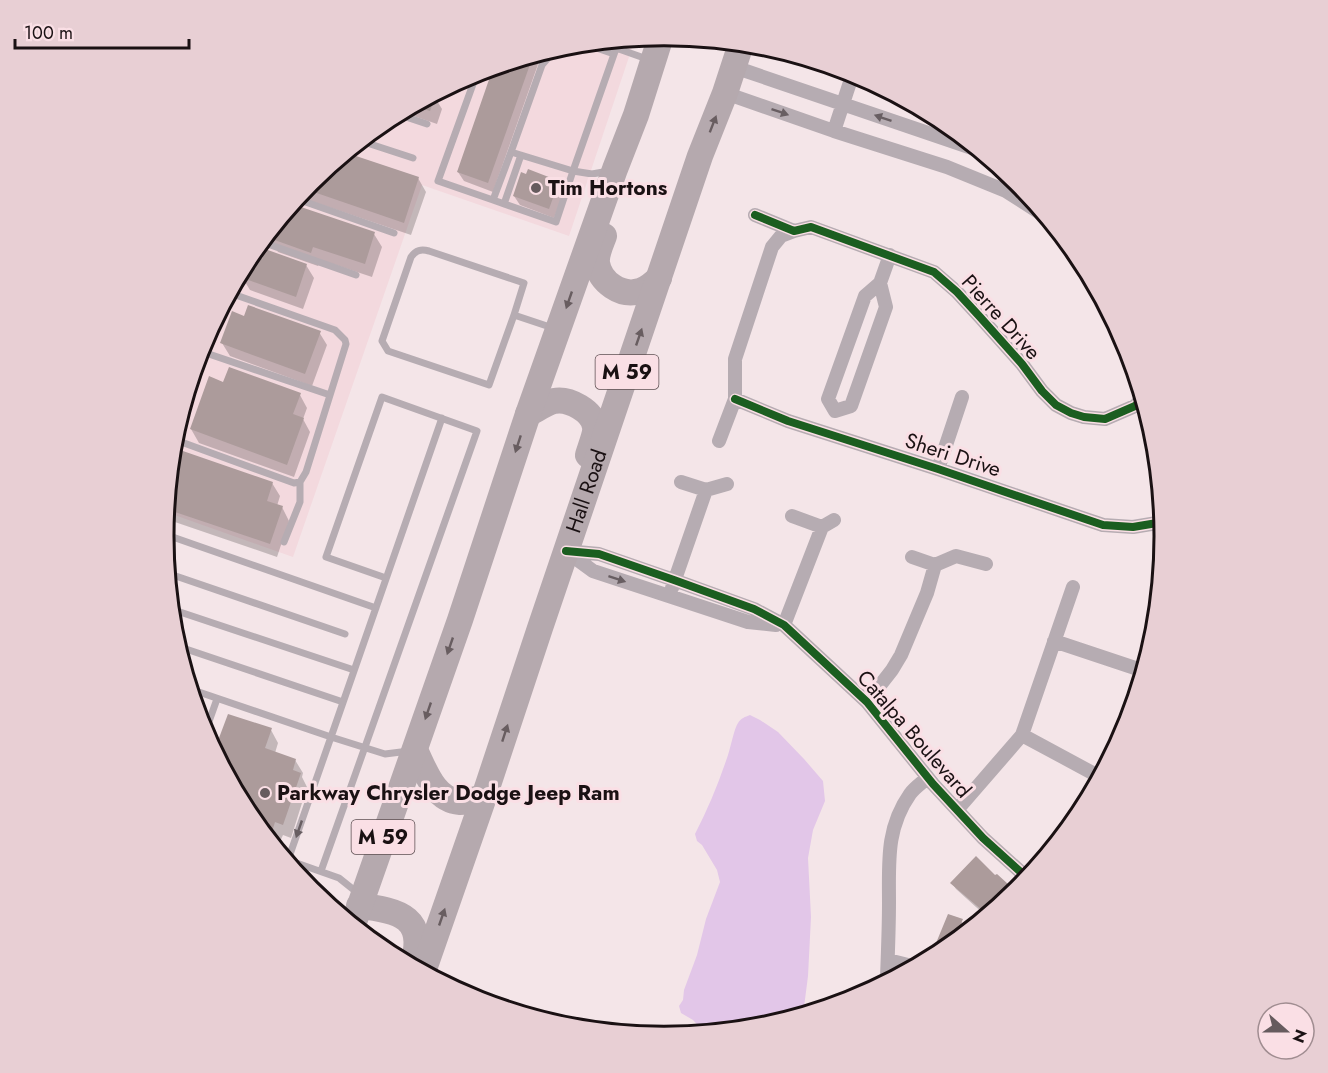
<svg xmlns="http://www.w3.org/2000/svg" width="1328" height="1073" viewBox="0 0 1328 1073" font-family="Jost,sans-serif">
<rect width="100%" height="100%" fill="#f4e5e8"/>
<path fill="#f3d9de" d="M635,39L569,236L422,185L293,557L166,512L173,439L202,345L248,258L310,182L386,120L473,74L567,46Z"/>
<path fill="#e2c6e8" d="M750,715L760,720L778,732L804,759L823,781L825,801L813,830L808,858L811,917L808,976L803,1015L761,1027L705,1033L693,1020L681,1013L679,1006L683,1000L684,990L697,955L706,919L720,882L717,870L702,845L697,841L695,834C708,809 719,782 728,755C731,746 734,729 738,723C741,718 745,717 750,715Z"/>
<path fill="#0003" d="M542,53L493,192L464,181L458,172L495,67Z
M433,95L434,96L442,109L437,124L402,112Z
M345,154L418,178L426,192L411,235L299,197L310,182Z
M527,176L558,182L564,192L554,218L520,205L514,196Z
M291,206L374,234L382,247L372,277L321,260L318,266L278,252L274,244L270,243L266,236Z
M250,256L263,261L306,265L314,278L303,309L250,290L242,277Z
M319,332L327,345L312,386L230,356L222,343Z
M224,383L300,395L307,408L303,419L310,432L294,477L199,443L191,429Z
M272,483L280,496L277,506L282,507L289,521L277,557L169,520L166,514L168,488Z
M271,730L278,743L275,753L295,760L303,773L302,777L307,787L291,838L283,835L279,844L270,841L248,814L212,748L220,740Z
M996,877L1007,885L1010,891L986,916L956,889L952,883Z
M961,921L965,927L961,937L939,954L936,948Z"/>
<path fill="#ac9b9b" d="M533,56L488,183L457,172L493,68Z
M436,94L430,111L414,106L428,98Z
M347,153L419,177L404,223L305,189L310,182Z
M528,169L559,181L549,209L513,196L521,172L526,174Z
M292,204L375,232L365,264L313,247L311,253L269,238L272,229Z
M265,249L307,264L296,297L240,277L246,263L251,255L262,259Z
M248,305L321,331L305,374L220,343L232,311L244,316Z
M229,367L301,393L293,414L304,418L287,465L190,429L209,376L223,382Z
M180,450L273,482L267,501L283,506L270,544L166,509L169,481Z
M228,714L272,728L265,748L296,759L293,770L301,773L283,825L275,822L272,832L258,828L248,814L211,746L215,737L219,738Z
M976,856L995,875L997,874L1008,884L983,911L950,883Z
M948,914L963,919L952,944L943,952L934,948Z"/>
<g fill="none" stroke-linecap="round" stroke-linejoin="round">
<path stroke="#b6acb2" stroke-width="7" d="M585,44L614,54
M616,48L647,59
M477,73L438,181L493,200L511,152L573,171L619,40
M397,114L427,124
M361,141L413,158
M511,152L542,65L556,49
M297,199L394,233
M493,200L556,222L573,171L592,174L609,171
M504,204L521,155
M262,242L356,275
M514,315L524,283L429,251C421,249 416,250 411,257L382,341L388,351L489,385L514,315L553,328
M200,351L330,395
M173,439L294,483L300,482L306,472L346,344L345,340L335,330L230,293
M164,534L376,608
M284,542L300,502V482
M167,573L345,634
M171,609L354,670
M177,646L343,702
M190,689L331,737L442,418
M201,725L207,727L217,699
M321,871L477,431L382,397L326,557L386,578
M359,894L339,878L288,860L331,737L385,754L409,751"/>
<path stroke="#b6acb2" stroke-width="14" d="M734,67L978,150
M725,93L834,131L947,167L1006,191L1045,216
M834,131L853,73
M755,215L794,231L811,227L934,272L957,292L980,317L1022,364L1042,391L1056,405L1071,413L1084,417L1105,419L1135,406L1143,398
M880,283L886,307L851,406L835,411L828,399L865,296L880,283L890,255
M735,399L788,421L938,469L1103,525L1133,527L1163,522
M719,441L735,399V359L772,247L781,236L794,231
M938,469L962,397
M681,482L706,490L727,484
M792,516L822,527
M566,551L599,554L674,580L754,609L784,625L867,702L933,784L983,838L1024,875L1028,878
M567,552L593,571L748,622L776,625
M912,557L935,565L956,556L986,564
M672,588L706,490
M784,625L822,527L834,520
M1054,641L1144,671
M867,702L892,670L901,655L927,593L935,565
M1022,735L1100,777
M957,810L1022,735L1073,587
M888,960L916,967
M886,982L887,977C888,952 889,927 889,902C889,862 886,828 910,794C915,787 922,783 927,778"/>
<g stroke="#b5a9ae" stroke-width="26">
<path d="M604,236C601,244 596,254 597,263C600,282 621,297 640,291C647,289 653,284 659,278"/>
<path d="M528,414C536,410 546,403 554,401C569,398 593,411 595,427C596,433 590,448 588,455"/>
<path d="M415,750C425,770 434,800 460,802C468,802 477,799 484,797"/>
<path d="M359,906C400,910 428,918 412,967"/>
<path d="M353,925L460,620L528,414L615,169L636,115L661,36"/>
<path id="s1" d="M423,972L484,797L540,628L700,156L725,93L741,44"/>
</g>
<g stroke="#fadfe5" stroke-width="11">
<path id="cycleway" d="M755,215L794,231L811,227L934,272L957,292L980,317L1022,364L1042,391L1056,405L1071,413L1084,417L1105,419L1135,406L1143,398
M735,399L788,421L938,469L1103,525L1133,527L1163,522
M566,551L599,554L674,580L754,609L784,625L867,702L933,784L983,838L1024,875L1028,878"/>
</g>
<use href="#cycleway" stroke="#1b5e20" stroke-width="8"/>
</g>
<defs><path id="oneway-solid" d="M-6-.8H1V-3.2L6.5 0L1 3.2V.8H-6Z" transform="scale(1.5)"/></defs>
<g fill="#685e62">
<use href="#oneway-solid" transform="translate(780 112) rotate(19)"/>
<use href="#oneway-solid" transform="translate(883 118) rotate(-161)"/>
<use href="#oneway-solid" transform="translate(617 579) rotate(18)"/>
<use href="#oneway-solid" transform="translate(299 829) rotate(109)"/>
</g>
<g fill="#685d60">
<use href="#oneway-solid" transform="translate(713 124) rotate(-69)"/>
<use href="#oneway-solid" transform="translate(569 300) rotate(109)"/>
<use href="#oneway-solid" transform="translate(639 337) rotate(-71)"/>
<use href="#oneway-solid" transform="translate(518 444) rotate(108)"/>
<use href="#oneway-solid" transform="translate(450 646) rotate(109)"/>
<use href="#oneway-solid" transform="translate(428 711) rotate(109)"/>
<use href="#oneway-solid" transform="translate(505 733) rotate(-72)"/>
<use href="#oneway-solid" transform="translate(442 917) rotate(-71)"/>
</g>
<g fill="#665b5e" stroke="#fadfe5" stroke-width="2">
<circle cx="536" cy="188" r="6"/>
<circle cx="265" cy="793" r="6"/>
</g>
<g text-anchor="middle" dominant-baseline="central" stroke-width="6" stroke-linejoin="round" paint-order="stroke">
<g fill="#fadfe5" stroke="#5d4f52" stroke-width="1.5">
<rect x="595.5" y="355" width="63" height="34" rx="4.5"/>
<rect x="351.5" y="820" width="63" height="34" rx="4.5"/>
</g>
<g font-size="20" font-weight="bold" fill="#1a1113">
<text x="627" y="372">M 59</text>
<text x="383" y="837">M 59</text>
</g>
<g font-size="21" font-weight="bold" fill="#1a1113" stroke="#fadfe5" text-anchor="start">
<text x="548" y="188">Tim Hortons</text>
<text x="277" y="793">Parkway Chrysler Dodge Jeep Ram</text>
</g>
<g font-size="21" fill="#1a1113" stroke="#fadfe5">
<text transform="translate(1001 317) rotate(48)">Pierre Drive</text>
<text transform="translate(953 455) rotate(18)">Sheri Drive</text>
<text stroke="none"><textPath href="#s1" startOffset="508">Hall Road</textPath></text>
<text transform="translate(914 734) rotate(49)">Catalpa Boulevard</text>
</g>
</g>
<path d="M0 0H1328V1073H0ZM174 536a490 490 0 1 1 980 0a490 490 0 1 1-980 0Z" fill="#e8cfd4" fill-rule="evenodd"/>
<path fill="none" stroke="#1a1113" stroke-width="3" d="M174 536a490 490 0 1 1 980 0a490 490 0 1 1-980 0Z"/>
<g transform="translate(1286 1031) rotate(111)"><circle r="28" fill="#fadfe5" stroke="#a08d91" stroke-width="1.5"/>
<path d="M0-4.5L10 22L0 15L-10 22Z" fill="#665b5e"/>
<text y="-9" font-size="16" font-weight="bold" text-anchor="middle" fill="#1a1113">N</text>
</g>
<path d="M15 39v9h174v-9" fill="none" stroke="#1a1113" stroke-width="3"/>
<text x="24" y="39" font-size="18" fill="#1a1113" stroke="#fadfe5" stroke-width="4.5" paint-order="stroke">100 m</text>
</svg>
